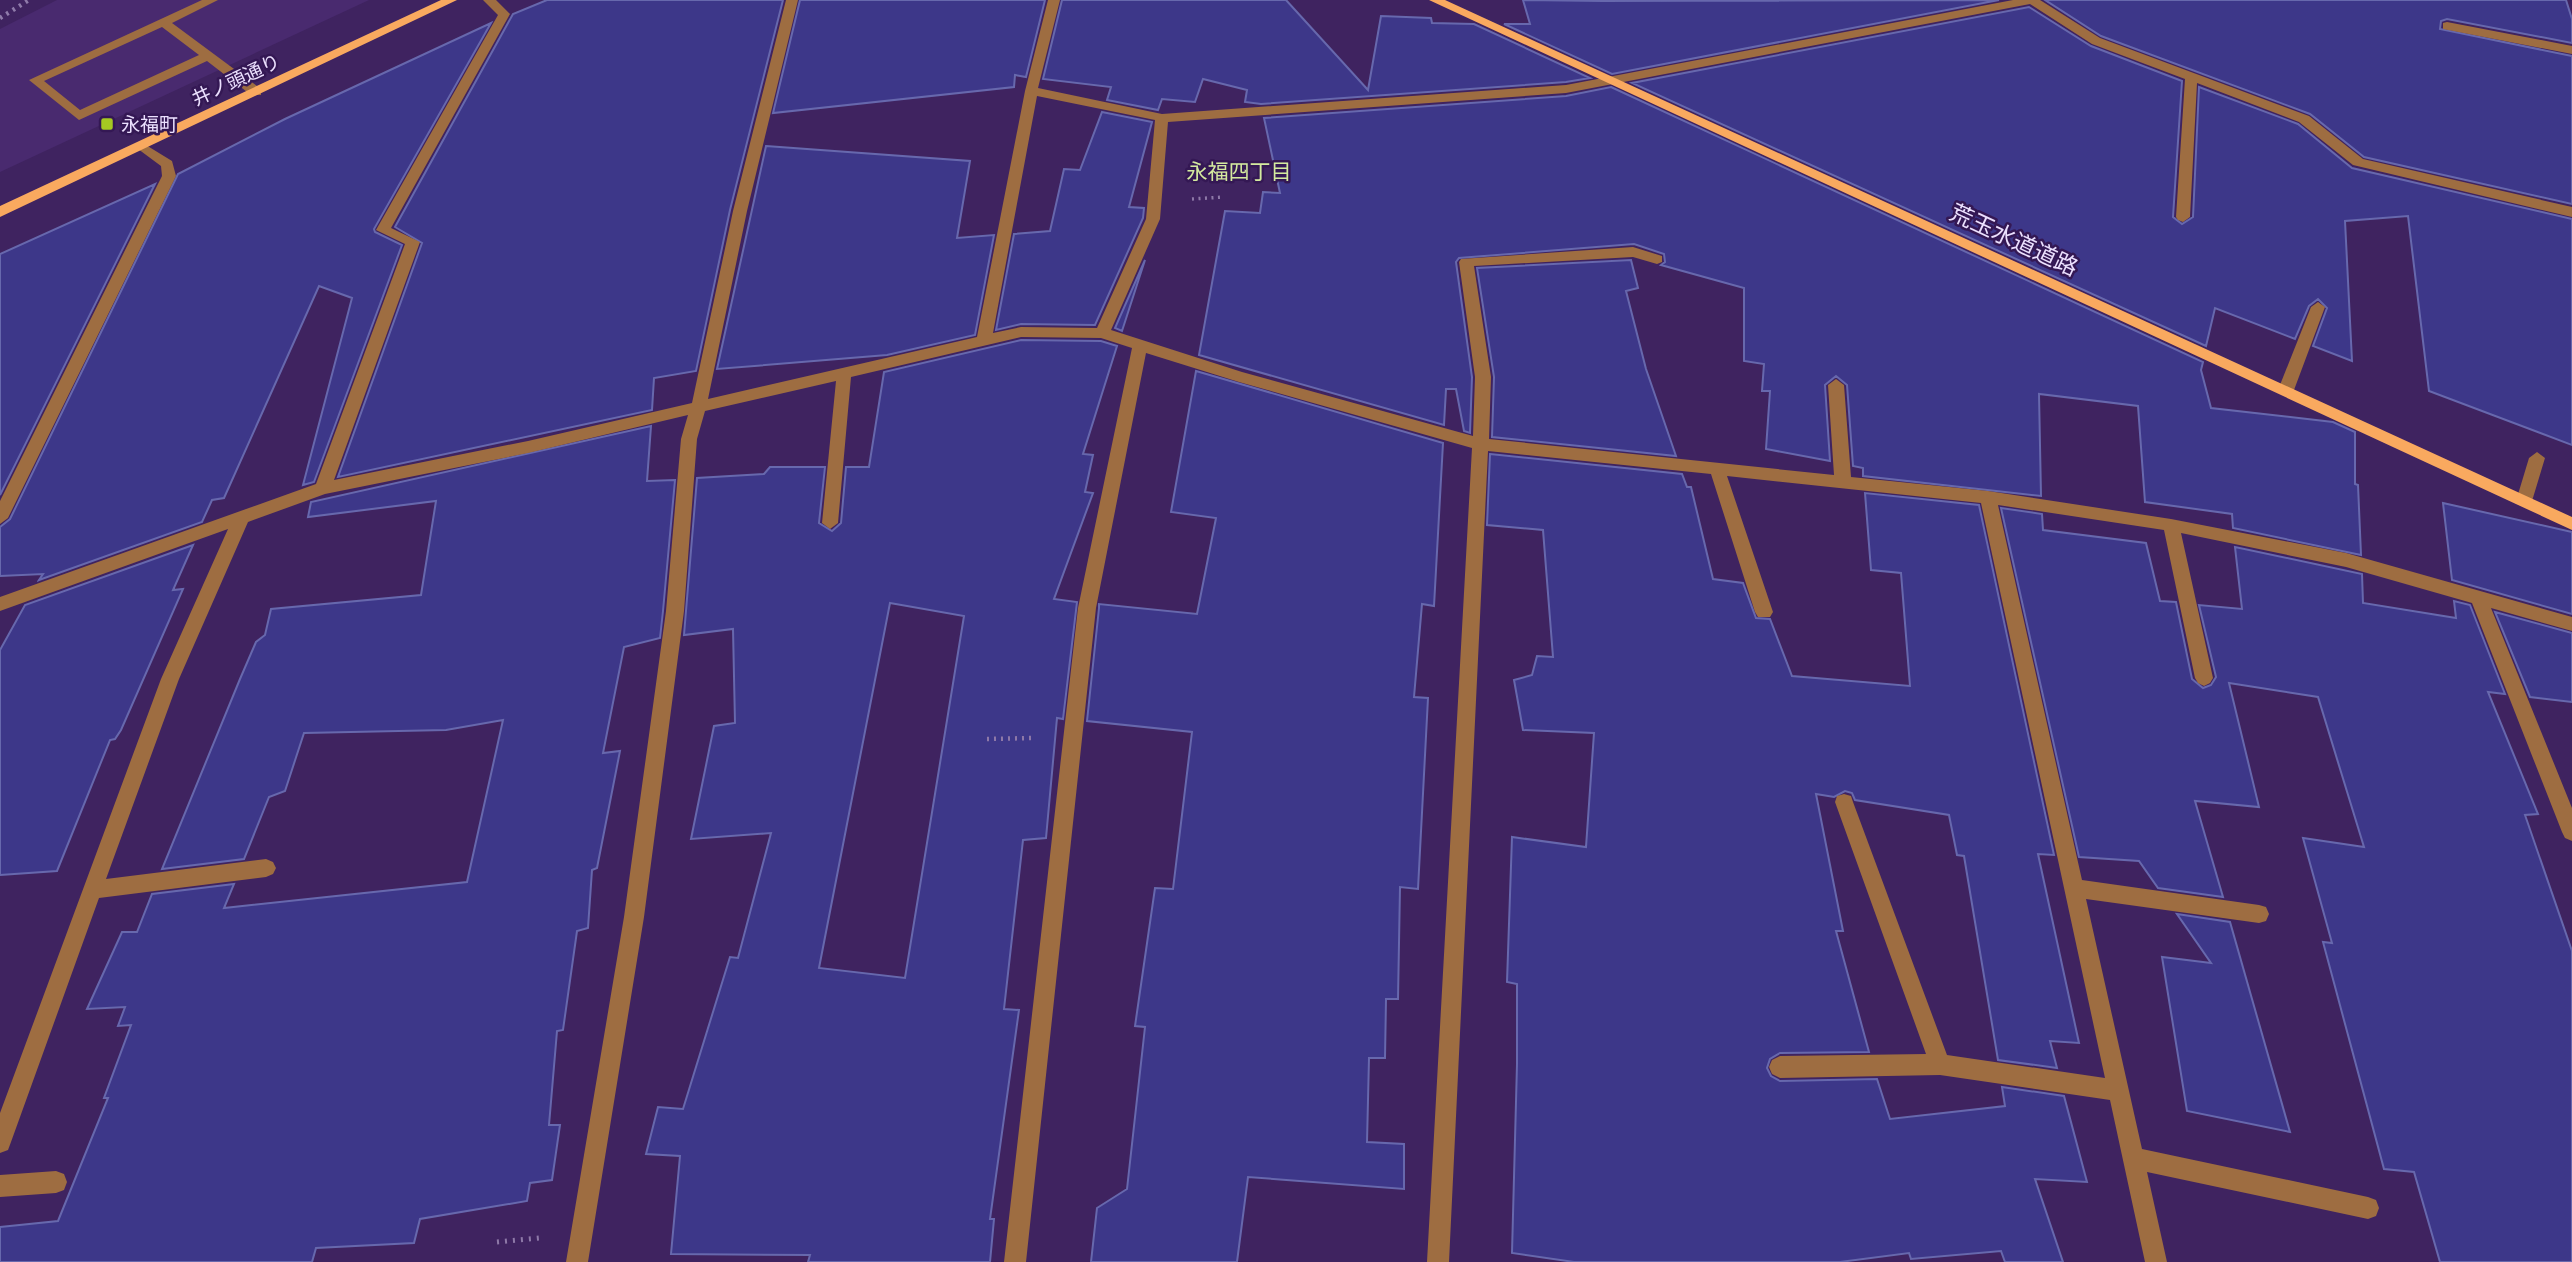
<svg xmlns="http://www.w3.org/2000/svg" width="2572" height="1262" viewBox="0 0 2572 1262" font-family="Poppins,'Noto Sans JP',sans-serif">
<rect width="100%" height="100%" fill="#3f2360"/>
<path fill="#492a6f" d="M57,0H369L0,172V29Z"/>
<path fill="#3d3789" stroke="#6768ad" stroke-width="2" fill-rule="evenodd" d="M547,0H783L730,210L696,371L654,378L652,410L338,477L422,243L395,227L513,14Z
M800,0H1045L1026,77L1015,75L1014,87L773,113Z
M1062,0H1286L1368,90L1381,16L1431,18L1432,23L1474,24L1590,78L1566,82L1261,104L1245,102L1247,90L1203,79L1195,102L1162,99L1158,110L1107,100L1111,87L1043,79Z
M1523,0L1603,1L1999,0L1612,74L1504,24H1530Z
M2045,0H2566L2572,19V43L2447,19L2441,21L2440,29L2572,56V204L2364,157L2310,114L2101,36Z
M2029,7L2091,46L2182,81L2173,217L2182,224L2193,217L2199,87L2298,124L2352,168L2572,219V445L2429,391L2408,216L2345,221L2352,361L2313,346L2327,308L2318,299L2309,306L2295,339L2215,308L2206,346L1632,83Z
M491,23L374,229L375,232L402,245L314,482L303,485L352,298L319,286L224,498L212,500L202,522L39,580L43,574L0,576V527L10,519L178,174L285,119Z
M1611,87L2203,362L2201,370L2211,408L2333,422L2355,432V484L2358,485L2361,555L2233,528L2232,514L2145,502L2138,406L2039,394L2041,496L1863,476V468L1853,466L1847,385L1836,376L1825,385L1830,461L1766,449L1770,391H1762L1764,364L1744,361V288L1661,265L1665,262L1664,254L1634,244L1459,258L1456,262L1472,377L1470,433L1464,431L1456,389H1446L1444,425L1199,355L1225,211L1260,213L1263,192L1280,193L1264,118L1566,96Z
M1102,112L1152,122L1129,207L1144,208L1143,218L1095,325L1021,324L996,330L1014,234L1050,231L1064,169L1080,170Z
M766,146L970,161L957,238L994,235L975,335L887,355L717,369Z
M155,184L0,495V254Z
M1145,260L1122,331L1115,328Z
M1631,260L1638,288L1626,291L1646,369L1676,456L1492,437L1494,377L1477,268Z
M1021,340L1101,341L1117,346L1083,454L1093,455L1085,492L1093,493L1054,599L1077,602L1063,719L1057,718L1046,838L1023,840L1004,1009L1019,1010L990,1219H994L990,1262H808L810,1255L671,1254L680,1156L646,1154L658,1107L683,1109L730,957L738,958L771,833L691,839L714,726L735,723L733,629L684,635L697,478L764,474L770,467H825L819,523L832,531L841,523L846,467H869L884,372ZM890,603L964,616L905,978L819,968Z
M1196,371L1443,443L1434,606L1422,604L1414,697L1428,698L1418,889L1400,887L1398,999H1386L1385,1058H1369L1367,1142L1404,1144V1189L1248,1177L1237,1262H1091L1097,1208L1127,1189L1145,1027L1135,1026L1155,888L1173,889L1192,732L1087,721L1099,608V604L1197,614L1216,518L1171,512Z
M651,426L647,481L675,480L663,611L660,638L624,647L603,753L620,751L597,868L592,870L588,928L577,931L563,1030L557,1031L549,1125H560L552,1180L530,1183L527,1201L420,1219L414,1243L316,1248L312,1262H0V1227L58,1221L108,1098H104L131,1025L118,1026L125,1007L87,1009L122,932H137L152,894L234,884L224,908L467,882L503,720L446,730L304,733L285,791L269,797L244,859L162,869L240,679L256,642L265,635L271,609L421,595L436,501L308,517L311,502Z
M1490,454L1682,474L1687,487H1691L1713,579L1743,583L1756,618L1770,619L1792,676L1910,686L1901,573L1871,570L1865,493L1979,505L2054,855L2038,854L2079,1043L2050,1041L2057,1068L1998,1060L1964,856L1957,855L1949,815L1855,800L1852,793L1845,791L1834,797L1816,794L1843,931H1836L1869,1052L1780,1053L1770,1059L1767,1068L1771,1076L1780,1081L1877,1079L1890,1119L2005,1106L2002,1087L2064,1096L2087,1182L2035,1179L2063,1262H2005L2001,1251L1911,1259L1909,1253L1840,1262H1574L1512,1253L1517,1064V984L1507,982L1512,837L1586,847L1594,733L1523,730L1514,680L1532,675L1537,656L1553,657L1543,530L1487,525Z
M2443,503L2572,532V614L2452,580Z
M2001,508L2042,514L2043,530L2146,543L2160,601L2176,602L2192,679L2203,688L2211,685L2216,677L2199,605L2242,609L2235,547L2362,574L2363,603L2456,618L2454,601L2470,605L2505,694L2488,692L2538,814L2525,815L2572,951V1262H2440L2414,1172L2384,1169L2323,942L2332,943L2303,838L2364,847L2318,697L2229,683L2259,807L2195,801L2223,897L2158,888L2139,861L2079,857Z
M193,545L173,590L183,589L121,730L115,739L110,740L57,871L0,875V650L25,605Z
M2495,612L2572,633V702L2530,697Z
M2177,914L2230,922L2290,1132L2187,1111L2162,957L2211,963Z"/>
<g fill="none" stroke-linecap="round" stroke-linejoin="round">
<path stroke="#8e79a8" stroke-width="3.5" stroke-dasharray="2 4.5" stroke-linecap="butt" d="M1192,199L1224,197"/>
<path stroke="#8e79a8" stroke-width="4.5" stroke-dasharray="2 5" stroke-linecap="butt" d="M987,739L1033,738"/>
<path stroke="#8e79a8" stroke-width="5" stroke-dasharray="2 6" stroke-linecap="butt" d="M497,1242L539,1238"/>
<path fill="#9e6d41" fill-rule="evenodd" d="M202,0H218L172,23L261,89V95H251L207,61L79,120L29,80ZM162,27L199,55L80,110L44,81Z
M483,0H496L510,14L391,228L420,242L334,480L528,441L692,403L733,211L786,0H798L747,211L708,399L977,337L1025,91L1048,0H1060L1038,88L1162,114L1566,85L2013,0H2040L2100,38L2309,116L2363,159L2572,207V217L2353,165L2299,122L2197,83L2190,217L2183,222L2178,220L2176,217L2185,79L2092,44L2030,4L1566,93L1168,122L1160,219L1111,330L1242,372L1473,436L1475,377L1459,262L1461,259L1633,247L1662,256V262L1657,264L1633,257L1474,266L1491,377L1489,439L1834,475L1828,385L1836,379L1844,385L1851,477L1988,491L2171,519L2346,553L2572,617V631L2491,608L2572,808V841L2565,838L2562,832L2472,603L2346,567L2181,533L2213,678L2210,683L2204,686L2198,683L2195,678L2164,530L1998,505L2082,880L2259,905L2266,907L2269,914L2266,921L2259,923L2086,899L2142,1149L2368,1197L2376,1200L2379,1208L2376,1216L2368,1219L2147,1172L2167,1262H2145L2110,1100L1940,1075L1780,1078L1772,1074L1769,1067L1772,1060L1780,1056L1926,1054L1835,802L1837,796L1844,794L1851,796L1853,802L1947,1055L2105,1078L1981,503L1727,476L1773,612L1770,617H1758L1755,612L1711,474L1488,451L1449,1262H1427L1472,448L1239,382L1146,353L1096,608L1026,1262H1004L1078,608L1132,348L1101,338L1021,337L851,377L838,523L830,529L822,523L836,381L705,411L697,439L684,611L644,917L588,1262H566L624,917L666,611L681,439L688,415L528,453L325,494L248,522L179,679L106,879L266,859L273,862L276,868L273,874L266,877L99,898L11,1142L8,1150L0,1153V1113L161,679L228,529L0,611V597L316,484L405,244L376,230L498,15ZM1037,96L1155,120L1146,219L1097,328L1021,327L993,333Z
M2447,22L2572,46V54L2443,29V23Z
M141,142L172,161L176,176L8,518L0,524V501L162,176L161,166L134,146Z
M2318,302L2325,307L2294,390L2291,394H2281L2278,390L2311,307Z
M2537,452L2545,458L2532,501L2524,507L2516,501L2529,458Z
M56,1171L64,1174L67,1182L64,1190L56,1193L0,1197V1175Z"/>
<path fill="#f9a95f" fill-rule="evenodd" d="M441,0H457L0,217V206Z
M1429,0H1445L2572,517V530Z"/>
<path stroke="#8f7baa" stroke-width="4.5" stroke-dasharray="2.5 5" stroke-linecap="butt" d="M0,18L29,0"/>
</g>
<rect fill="#a5c822" stroke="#341854" stroke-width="2.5" x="100" y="117" width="14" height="14" rx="3.5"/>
<g text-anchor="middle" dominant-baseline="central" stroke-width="5" stroke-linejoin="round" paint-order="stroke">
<g font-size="19" fill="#ebe0fe" stroke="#341854">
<text transform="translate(236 80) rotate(-25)">井ノ頭通り</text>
</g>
<g font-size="19" fill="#ebe0fe" stroke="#341854" text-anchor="start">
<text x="121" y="124">永福町</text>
</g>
<g font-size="21" fill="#d4ea9f" stroke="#341854">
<text x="1239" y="171">永福四丁目</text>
</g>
<g font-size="23" fill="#ebe0fe" stroke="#341854">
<text transform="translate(2014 240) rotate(25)">荒玉水道道路</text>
</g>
</g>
</svg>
